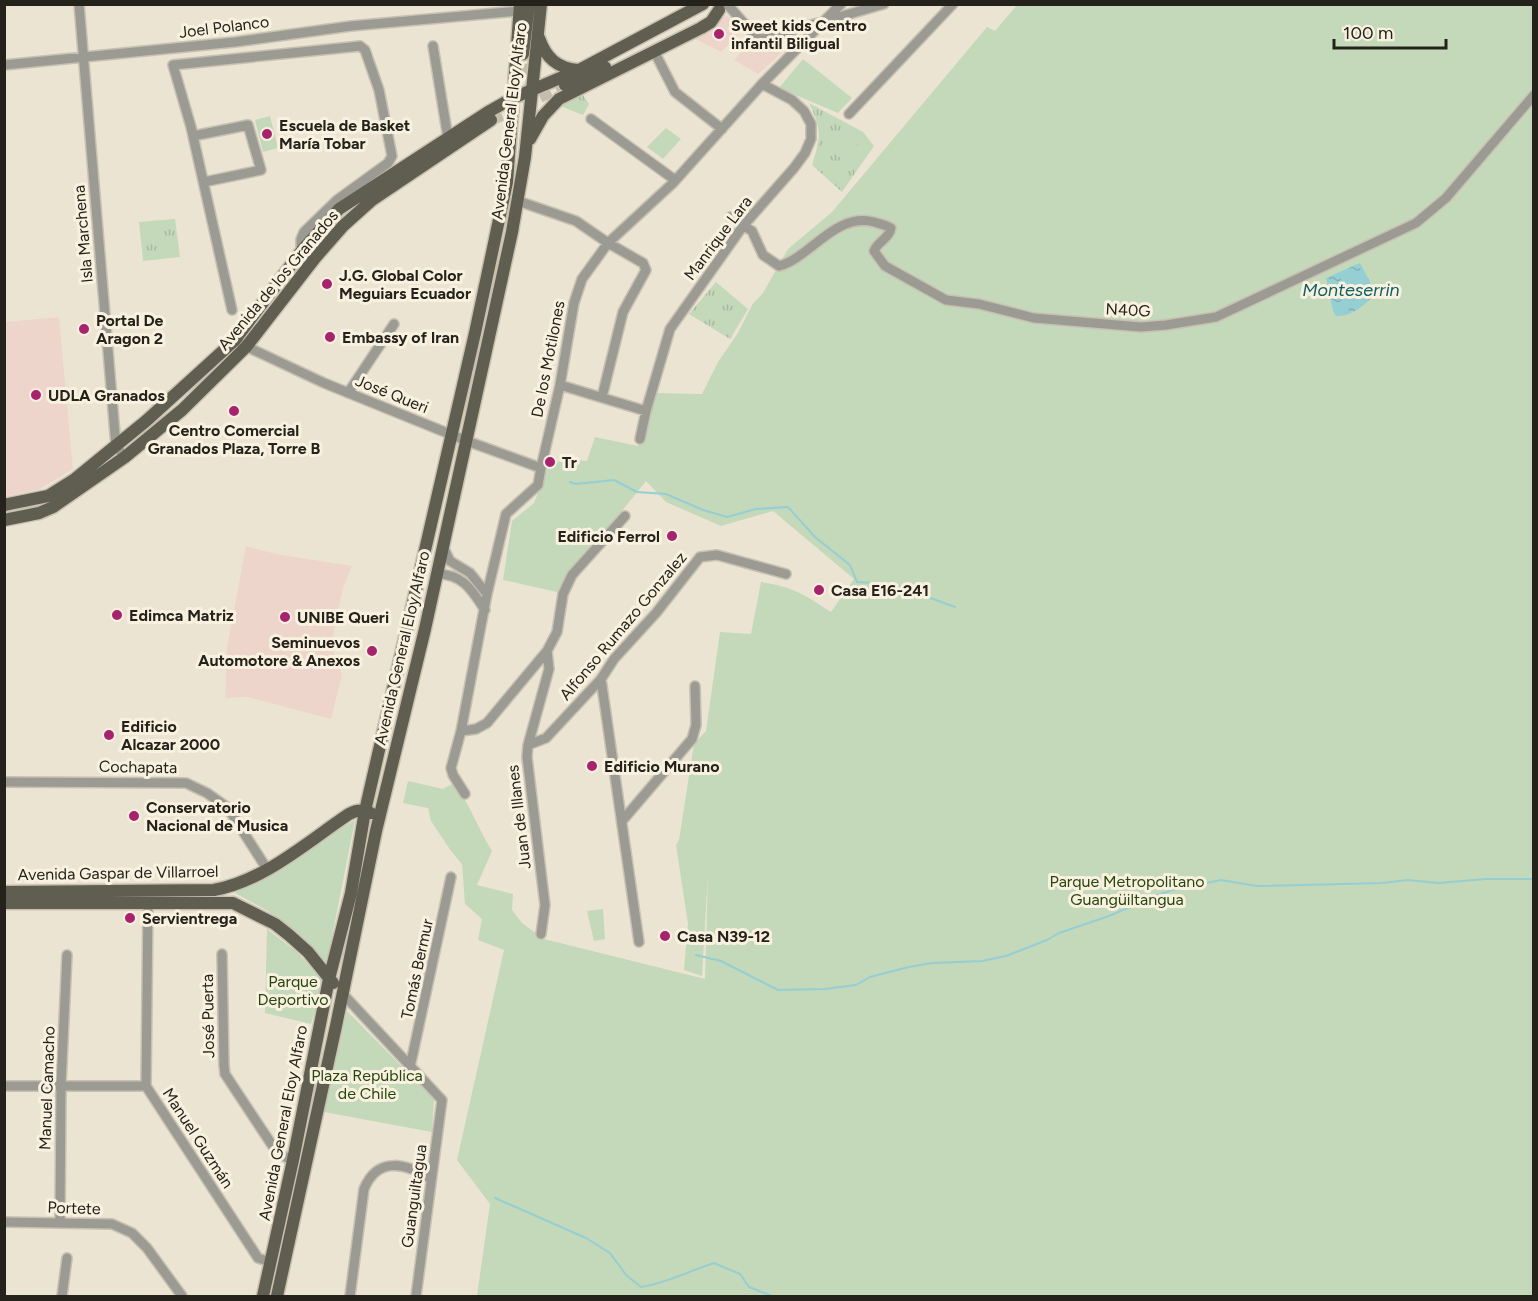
<svg xmlns="http://www.w3.org/2000/svg" width="1538" height="1301" viewBox="0 0 1538 1301" font-family="Figtree,sans-serif">
<defs>
<pattern id="grass-tufts" width="24" height="20" patternUnits="userSpaceOnUse" patternTransform="scale(1.5)"><rect width="24" height="20" fill="#c4d8ba"/><path d="M3 7l-1-3M5 7V3M7 7l1-3M15 17l-1-3M17 17v-4M19 17l1-3" fill="none" stroke="#a8b99f"/></pattern>
<pattern id="water-ripples" width="26" height="14" patternUnits="userSpaceOnUse" patternTransform="scale(1.5)"><rect width="26" height="14" fill="#95cfd4"/><path d="M2 4q2-2 4 0t4 0M15 11q2-2 4 0t4 0" fill="none" stroke="#80b1b5"/></pattern>
</defs>
<rect width="100%" height="100%" fill="#ece4d2"/>
<path fill="#edd5cc" d="M727,15L742,31L721,52L693,38Z
M800,36L758,74L734,60L751,41L760,48Z
M59,317L73,469L40,489L5,497V322Z
M246,546L276,554L352,566L343,588L331,645L342,675L331,719L247,697L225,698L227,647Z"/>
<path fill="url(#grass-tufts)" d="M581,92L589,104L583,115L560,106Z
M809,103L863,132L874,146L842,192L812,165C821,137 822,130 809,103Z
M175,219L180,257L143,261L139,222Z
M716,282L748,309L730,339L689,314Z"/>
<path fill="#c4d8ba" d="M1017,5H1533V1296H477L490,1204L457,1160L504,950L478,940L482,919L465,904L462,864L451,851L431,821L428,808L403,803L408,781L443,789L454,783C470,804 478,829 492,851L477,885L513,894L512,910L522,923L544,939L705,979L708,873L702,976L684,970L688,924L676,845L679,840L694,744L706,731L720,632L751,634L761,582C793,587 804,594 831,612L854,579L773,511L721,526L666,502L646,481L557,592L503,580L512,521L534,503L548,467L564,459L587,461L595,437L638,446L656,393L702,394L718,362L738,333L752,305L763,293L788,249L832,212L987,27L995,31Z
M803,59L852,98L838,113L779,88Z
M270,116L278,148L263,152L255,120Z
M666,128L681,139L663,159L647,147Z
M848,128L862,136L847,163L834,153Z
M832,161L850,177L841,189L824,171Z
M355,820L326,967L291,928L268,911L235,893Z
M603,909L605,939L594,941L587,911Z
M267,929L297,952L324,982L311,1024L265,1013Z
M347,1011L434,1099L432,1132L324,1112Z"/>
<path fill="url(#water-ripples)" d="M1360,263L1376,293C1366,304 1352,317 1336,316L1333,311L1326,278Z"/>
<g fill="none" stroke-linecap="round" stroke-linejoin="round">
<path stroke="#95cfd4" stroke-width="2" d="M570,482L576,484L614,480L637,492L666,494L703,510L727,517L756,509L788,507L815,537L850,565L857,582L892,584L955,607
M696,955L721,961L778,990L825,989L856,985L870,977L909,967L932,963L982,961L1006,956L1047,940L1059,933L1109,916L1155,896L1172,890L1221,880L1257,886L1382,883L1408,880L1438,883L1486,879H1534
M495,1198L586,1238L610,1253L626,1275L641,1287C667,1283 689,1271 714,1263L740,1274L749,1287L772,1296"/>
<path stroke="#c4bdad" stroke-width="12" stroke-dasharray="12 6" stroke-linecap="butt" d="M523,64C524,76 527,84 539,88
M491,120L565,85"/>
<g stroke="#c8c1b1" stroke-width="12">
<path id="minor" d="M79,4L116,446L125,457
M727,4L757,38L763,39L884,4
M433,46L448,138
M654,51L675,92L722,129
M4,65L235,42L351,26L519,11
M849,114L953,4
M591,119L675,180
M193,136L248,125L261,170L204,182
M518,201L576,221L608,243L643,263L646,270L623,312L602,397
M730,217L752,231L763,255L779,266C810,258 835,212 874,222C880,224 886,225 891,228C890,238 877,242 874,251L885,266L946,300L979,304L1034,318L1141,327L1166,325L1216,317L1416,223L1446,198L1534,95
M232,310L191,127L173,65L351,47L360,46L365,50L379,90L392,156L388,163L337,200L304,232L301,239V246L315,258
M241,344L324,383L467,441L541,468
M560,385L646,411
M348,393L394,324
M640,439L646,411L670,329L743,226L794,168L805,153L811,139V124L804,111L792,100L762,84
M443,547L450,561L470,573L487,594
M437,574C463,574 472,590 485,610
M601,679L639,942
M461,731L476,729L487,723L547,651L557,632L563,594L572,575L625,516
M528,745L546,738L601,679L614,659L656,613L700,557L717,555L786,574
M4,782L186,783L207,793L228,808L267,869
M465,794L453,775L451,768L461,731L487,594L506,514L538,485L541,468L560,385L574,303L582,279L608,243L673,183L762,84L841,4
M622,821L692,739L696,725L695,686
M148,903L146,1086L258,1258L271,1262
M541,934L545,905L527,757L528,745L549,669L547,651
M222,954L224,1065L225,1074L278,1154L293,1160
M342,993L442,1100L416,1296
M410,1067L451,877
M4,1086H146
M4,1222L112,1224L132,1233L147,1248L182,1296
M60,1222L61,1085L67,955
M62,1296L67,1258
M350,1296L364,1189C378,1155 407,1164 431,1179"/>
</g>
<g stroke="#c8c1b1" stroke-width="15">
<path id="major" d="M539,38C546,58 557,68 578,70
M523,54L529,4
M565,85L605,67
M530,139L543,116L559,99L701,28L711,22L719,10
M4,505L48,496L75,479L146,421L235,340L303,249L339,209L488,112L513,98L579,70L703,4
M4,520L39,513L53,507L125,457L182,410L246,347L315,258L343,226L372,200L491,120
M4,892L214,890C264,881 307,842 349,814C356,810 363,809 371,813
M4,903H233L275,924L289,935L308,952L333,983
M263,1296L293,1160L329,979L351,893L365,811L475,333L507,182L520,4
M277,1296L336,1026L376,831L425,629L512,232L525,157L541,4"/>
</g>
<use href="#minor" stroke="#9c9b93" stroke-width="9"/>
<use href="#major" stroke="#605e50" stroke-width="12"/>
</g>
<g fill="#a8236d" stroke="#f9f1df" stroke-width="2">
<circle cx="719" cy="34" r="6"/>
<circle cx="267" cy="134" r="6"/>
<circle cx="327" cy="284" r="6"/>
<circle cx="84" cy="329" r="6"/>
<circle cx="330" cy="337" r="6"/>
<circle cx="36" cy="395" r="6"/>
<circle cx="234" cy="411" r="6"/>
<circle cx="550" cy="462" r="6"/>
<circle cx="672" cy="536" r="6"/>
<circle cx="819" cy="590" r="6"/>
<circle cx="117" cy="615" r="6"/>
<circle cx="285" cy="617" r="6"/>
<circle cx="372" cy="651" r="6"/>
<circle cx="109" cy="735" r="6"/>
<circle cx="592" cy="766" r="6"/>
<circle cx="134" cy="816" r="6"/>
<circle cx="130" cy="918" r="6"/>
<circle cx="665" cy="936" r="6"/>
</g>
<g text-anchor="middle" dominant-baseline="central" stroke-width="6" stroke-linejoin="round" paint-order="stroke">
<g font-size="16" font-weight="bold" fill="#25221b" stroke="#f9f1df" text-anchor="start">
<text x="731" y="25">Sweet kids Centro<tspan x="731" dy="18">infantil Biligual</tspan></text>
<text x="279" y="125">Escuela de Basket<tspan x="279" dy="18">María Tobar</tspan></text>
<text x="339" y="275">J.G. Global Color<tspan x="339" dy="18">Meguiars Ecuador</tspan></text>
<text x="96" y="320">Portal De<tspan x="96" dy="18">Aragon 2</tspan></text>
<text x="342" y="337">Embassy of Iran</text>
<text x="48" y="395">UDLA Granados</text>
<text x="234" y="430" text-anchor="middle">Centro Comercial<tspan x="234" dy="18">Granados Plaza, Torre B</tspan></text>
<text x="562" y="462">Tr</text>
<text x="660" y="536" text-anchor="end">Edificio Ferrol</text>
<text x="831" y="590">Casa E16-241</text>
<text x="129" y="615">Edimca Matriz</text>
<text x="297" y="617">UNIBE Queri</text>
<text x="360" y="642" text-anchor="end">Seminuevos<tspan x="360" dy="18">Automotore &amp; Anexos</tspan></text>
<text x="121" y="726">Edificio<tspan x="121" dy="18">Alcazar 2000</tspan></text>
<text x="604" y="766">Edificio Murano</text>
<text x="146" y="807">Conservatorio<tspan x="146" dy="18">Nacional de Musica</tspan></text>
<text x="142" y="918">Servientrega</text>
<text x="677" y="936">Casa N39-12</text>
</g>
<g font-size="16" fill="#25221b" stroke="#f9f1df">
<text transform="translate(224 27) rotate(-7)">Joel Polanco</text>
<text transform="translate(509 121) rotate(-83)">Avenida General Eloy Alfaro</text>
<text transform="translate(83 234) rotate(-95)">Isla Marchena</text>
<text transform="translate(718 238) rotate(-53)">Manrique Lara</text>
<text transform="translate(278 280) rotate(-50)">Avenida de los Granados</text>
<text transform="translate(1128 310) rotate(3)">N40G</text>
<text transform="translate(548 359) rotate(-79)">De los Motilones</text>
<text transform="translate(392 394) rotate(22)">José Queri</text>
<text transform="translate(623 626) rotate(-50)">Alfonso Rumazo Gonzalez</text>
<text transform="translate(402 648) rotate(-77)">Avenida General Eloy Alfaro</text>
<text transform="translate(138 767) rotate(1)">Cochapata</text>
<text transform="translate(519 817) rotate(-97)">Juan de Illanes</text>
<text transform="translate(118 873) rotate(-1)">Avenida Gaspar de Villarroel</text>
<text transform="translate(417 969) rotate(-78)">Tomás Bermur</text>
<text transform="translate(208 1016) rotate(-91)">José Puerta</text>
<text transform="translate(47 1088) rotate(-88)">Manuel Camacho</text>
<text transform="translate(283 1123) rotate(-79)">Avenida General Eloy Alfaro</text>
<text transform="translate(198 1138) rotate(57)">Manuel Guzmán</text>
<text transform="translate(414 1196) rotate(-82)">Guanguiltagua</text>
<text transform="translate(74 1208) rotate(2)">Portete</text>
</g>
<g font-size="16" fill="#26460e" stroke="#f9f1df">
<text x="1127" y="881">Parque Metropolitano<tspan x="1127" dy="18">Guangüiltangua</tspan></text>
<text x="293" y="981">Parque<tspan x="293" dy="18">Deportivo</tspan></text>
<text x="367" y="1075">Plaza República<tspan x="367" dy="18">de Chile</tspan></text>
</g>
<g font-size="18" font-style="italic" fill="#0d5f65" stroke="#f9f1df">
<text x="1351" y="290">Monteserrin</text>
</g>
</g>
<rect width="1538" height="1301" fill="none" stroke="#25221b" stroke-width="12"/>
<path d="M1334 39v9h112v-9" fill="none" stroke="#25221b" stroke-width="3"/>
<text x="1343" y="39" font-size="18" fill="#25221b" stroke="#f9f1df" stroke-width="4.5" paint-order="stroke">100 m</text>
</svg>
